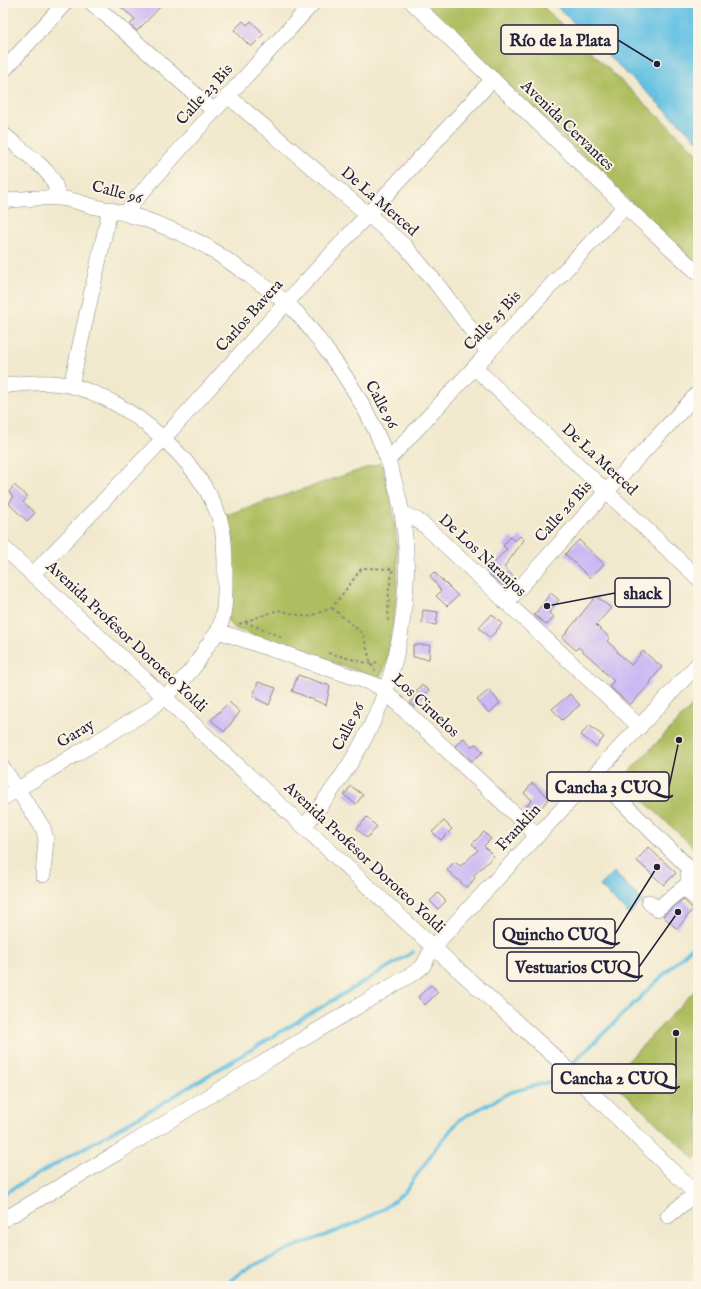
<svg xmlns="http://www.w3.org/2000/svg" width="701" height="1289" viewBox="0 0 701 1289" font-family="'IM FELL English',serif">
<rect width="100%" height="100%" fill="#fcf5e5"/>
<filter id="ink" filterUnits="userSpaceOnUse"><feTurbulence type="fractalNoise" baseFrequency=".025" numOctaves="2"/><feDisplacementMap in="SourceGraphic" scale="8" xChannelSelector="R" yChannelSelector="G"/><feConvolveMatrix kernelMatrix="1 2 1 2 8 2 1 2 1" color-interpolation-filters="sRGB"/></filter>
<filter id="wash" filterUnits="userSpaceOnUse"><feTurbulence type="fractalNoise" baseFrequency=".012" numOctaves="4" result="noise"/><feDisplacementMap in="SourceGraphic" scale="16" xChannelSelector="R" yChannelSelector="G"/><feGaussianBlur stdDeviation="0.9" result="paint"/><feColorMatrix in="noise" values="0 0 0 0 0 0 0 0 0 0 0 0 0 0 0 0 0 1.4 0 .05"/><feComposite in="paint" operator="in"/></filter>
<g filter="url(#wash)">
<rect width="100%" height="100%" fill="#f1e9cd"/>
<path fill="#aebd5f" stroke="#68704d" d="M422,3H539L698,154V266Z
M381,463C400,519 401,580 391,638C389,651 388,668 378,678L236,629L229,623L227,618L223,516Z
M698,700V851L621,780Z
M698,987V1155L695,1159L610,1080Z"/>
<path fill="#65c1e3" stroke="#44728f" d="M553,3H698V141L680,124Z
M614,872L643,901L629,915L600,886Z"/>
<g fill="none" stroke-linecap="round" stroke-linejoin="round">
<path stroke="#65c1e3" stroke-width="3.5" d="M570,1066L698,941
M3,1194L154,1108L413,952
M154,1286H174
M224,1286L242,1271L286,1250L352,1225L385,1208L405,1192L435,1149L460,1119L511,1092L553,1081L564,1072"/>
</g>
<g id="blocks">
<path fill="#cab8f4" d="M116,3H164L137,31L130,25L135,19Z
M243,21L247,25L251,21L264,34L251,47L234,30Z
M14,485L28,497L23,502L35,513L27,521L9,504L13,497L9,492Z
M520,536L524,540L504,567L513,576L503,586L486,571L507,549L503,546L510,537L515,541Z
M579,540L604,564L590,578L565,554Z
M434,572L458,596L447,606L436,596L441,591L430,576Z
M551,593L559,600L549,613L554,617L547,625L534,615Z
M596,596L611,608L596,625L610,638L607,641L618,651L617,652L631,665L643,651L662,667L650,682L651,683L630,705L609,686L614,681L602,670L603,669L578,647L576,650L562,638Z
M423,610L438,612L436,625L422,623Z
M492,614L502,624L490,638L479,628Z
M413,645H430L429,659L413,657Z
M298,675L330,686L326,705L292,691Z
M258,682L276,688L269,705L257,699V697L253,696Z
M421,685L429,690L414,707L410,703Z
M489,690L500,703L489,713L477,700Z
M570,694L580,705L562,720L552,709Z
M229,702L240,712L224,732L211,720Z
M589,725L604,737L596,747L581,735Z
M464,738L471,746L476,744L483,752L472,761L455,746Z
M532,783L549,798L541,808L540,807L531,817L523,810L532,800L524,793Z
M351,786L363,795L356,804L344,795Z
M367,817L377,827L367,838L357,829Z
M444,821L452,829L441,840L432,832Z
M484,832L491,839L484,846L494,856L473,876L475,878L467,888L447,870L454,862L461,866L478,850L472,844Z
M648,847L676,873L664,885L637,861Z
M438,893L446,901L438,909L430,901Z
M683,899L693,909L677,929L663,916Z
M431,985L438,992L425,1005L418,997Z"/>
</g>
</g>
<g filter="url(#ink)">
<use href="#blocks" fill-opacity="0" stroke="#8a8684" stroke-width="1"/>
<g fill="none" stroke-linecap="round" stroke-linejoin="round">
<g stroke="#8a8684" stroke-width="16">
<path id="minor" d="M92,3L214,111
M413,3L625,206L698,273
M3,71L65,3
M228,96L405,246L436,283L488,352
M3,134C16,146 44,165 52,179C56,185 57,191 58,198
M3,201C21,199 39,197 57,198C70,198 83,204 96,207C112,210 128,214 144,219C166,227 189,236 209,248C223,257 237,267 250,276C266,287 282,298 296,312C307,323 317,338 327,351C378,418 411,497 406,583C403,648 384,711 349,765C335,787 320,807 304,827
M126,213L135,200L214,111L313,3
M475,368L698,578
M3,386C23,383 52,381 72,386C131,401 199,460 219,517C225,534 225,556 225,574C225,592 226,614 218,631C215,636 211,641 207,646C204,651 200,658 196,664C183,682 164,698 146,712L3,798
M71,386L110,209
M388,460L625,206
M403,514L417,520L425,526L640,727
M3,547L433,947L557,1059L698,1196
M32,575L163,439L286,303L493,79
M506,603L606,492L698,393
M218,631L374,684L386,691L399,705L537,835
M3,768L43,828L46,839L43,875
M614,794L688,867L689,883L657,909L649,902
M684,888L698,900
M668,1216L695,1194
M3,1220L117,1153L251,1070L417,971L423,966L433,947L698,664"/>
</g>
<path stroke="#8a8684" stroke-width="2" stroke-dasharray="3 3" stroke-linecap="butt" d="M332,608L363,634L371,664L375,671
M245,622L281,637
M239,624L278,610L307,617L332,608L362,568L393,569L389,588L388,622
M328,653L371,664L380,661"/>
<use href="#minor" stroke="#fff" stroke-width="15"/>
</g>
</g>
<g text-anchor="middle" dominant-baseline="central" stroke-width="4" stroke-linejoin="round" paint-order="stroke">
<g font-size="16" fill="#22223b" stroke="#fcf5e5">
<text transform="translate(205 95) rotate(-48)">Calle 23 Bis</text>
<text transform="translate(567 126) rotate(44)">Avenida Cervantes</text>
<text transform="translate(117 193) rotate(15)">Calle 96</text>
<text transform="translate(379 202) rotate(41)">De La Merced</text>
<text transform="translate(250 316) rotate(-48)">Carlos Bavera</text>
<text transform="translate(493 321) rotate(-47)">Calle 25 Bis</text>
<text transform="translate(381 405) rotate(62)">Calle 96</text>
<text transform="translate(599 460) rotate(43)">De La Merced</text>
<text transform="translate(564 512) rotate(-48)">Calle 26 Bis</text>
<text transform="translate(482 556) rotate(43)">De Los Naranjos</text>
<text transform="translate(126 637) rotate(43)">Avenida Profesor Doroteo Yoldi</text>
<text transform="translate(425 706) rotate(43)">Los Ciruelos</text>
<text transform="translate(349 727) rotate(-63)">Calle 96</text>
<text transform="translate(76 734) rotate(-31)">Garay</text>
<text transform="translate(519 828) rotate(-47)">Franklin</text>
<text transform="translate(364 858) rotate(43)">Avenida Profesor Doroteo Yoldi</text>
</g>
</g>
<path fill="none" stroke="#22223b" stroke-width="1.5" d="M657 64L618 40M547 606L615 593M679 740L669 787M657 867L615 934M678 912L639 967M676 1033L676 1078"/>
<g fill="#22223b" stroke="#fcf5e5" stroke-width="1.5">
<circle cx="657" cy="64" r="4"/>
<circle cx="547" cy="606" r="4"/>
<circle cx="679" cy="740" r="4"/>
<circle cx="657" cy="867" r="4"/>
<circle cx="678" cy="912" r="4"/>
<circle cx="676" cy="1033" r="4"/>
</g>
<g fill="#fcf5e5" stroke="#22223b" stroke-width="1.5">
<rect x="501" y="25" width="117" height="29" rx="4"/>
<rect x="615" y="578" width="55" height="29" rx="4"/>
<rect x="547" y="772" width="122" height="29" rx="4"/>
<rect x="494" y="919" width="121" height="29" rx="4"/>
<rect x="507" y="952" width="132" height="29" rx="4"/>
<rect x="552" y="1064" width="124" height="29" rx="4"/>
</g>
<g font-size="17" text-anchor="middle" font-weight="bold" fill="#22223b">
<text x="560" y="46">Río de la Plata</text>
<text x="643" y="599">shack</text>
<text x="608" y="793">Cancha 3 CUQ</text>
<text x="555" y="940">Quincho CUQ</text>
<text x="573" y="973">Vestuarios CUQ</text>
<text x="614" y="1084">Cancha 2 CUQ</text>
</g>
<rect width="701" height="1289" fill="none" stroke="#fcf5e5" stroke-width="16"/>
</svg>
